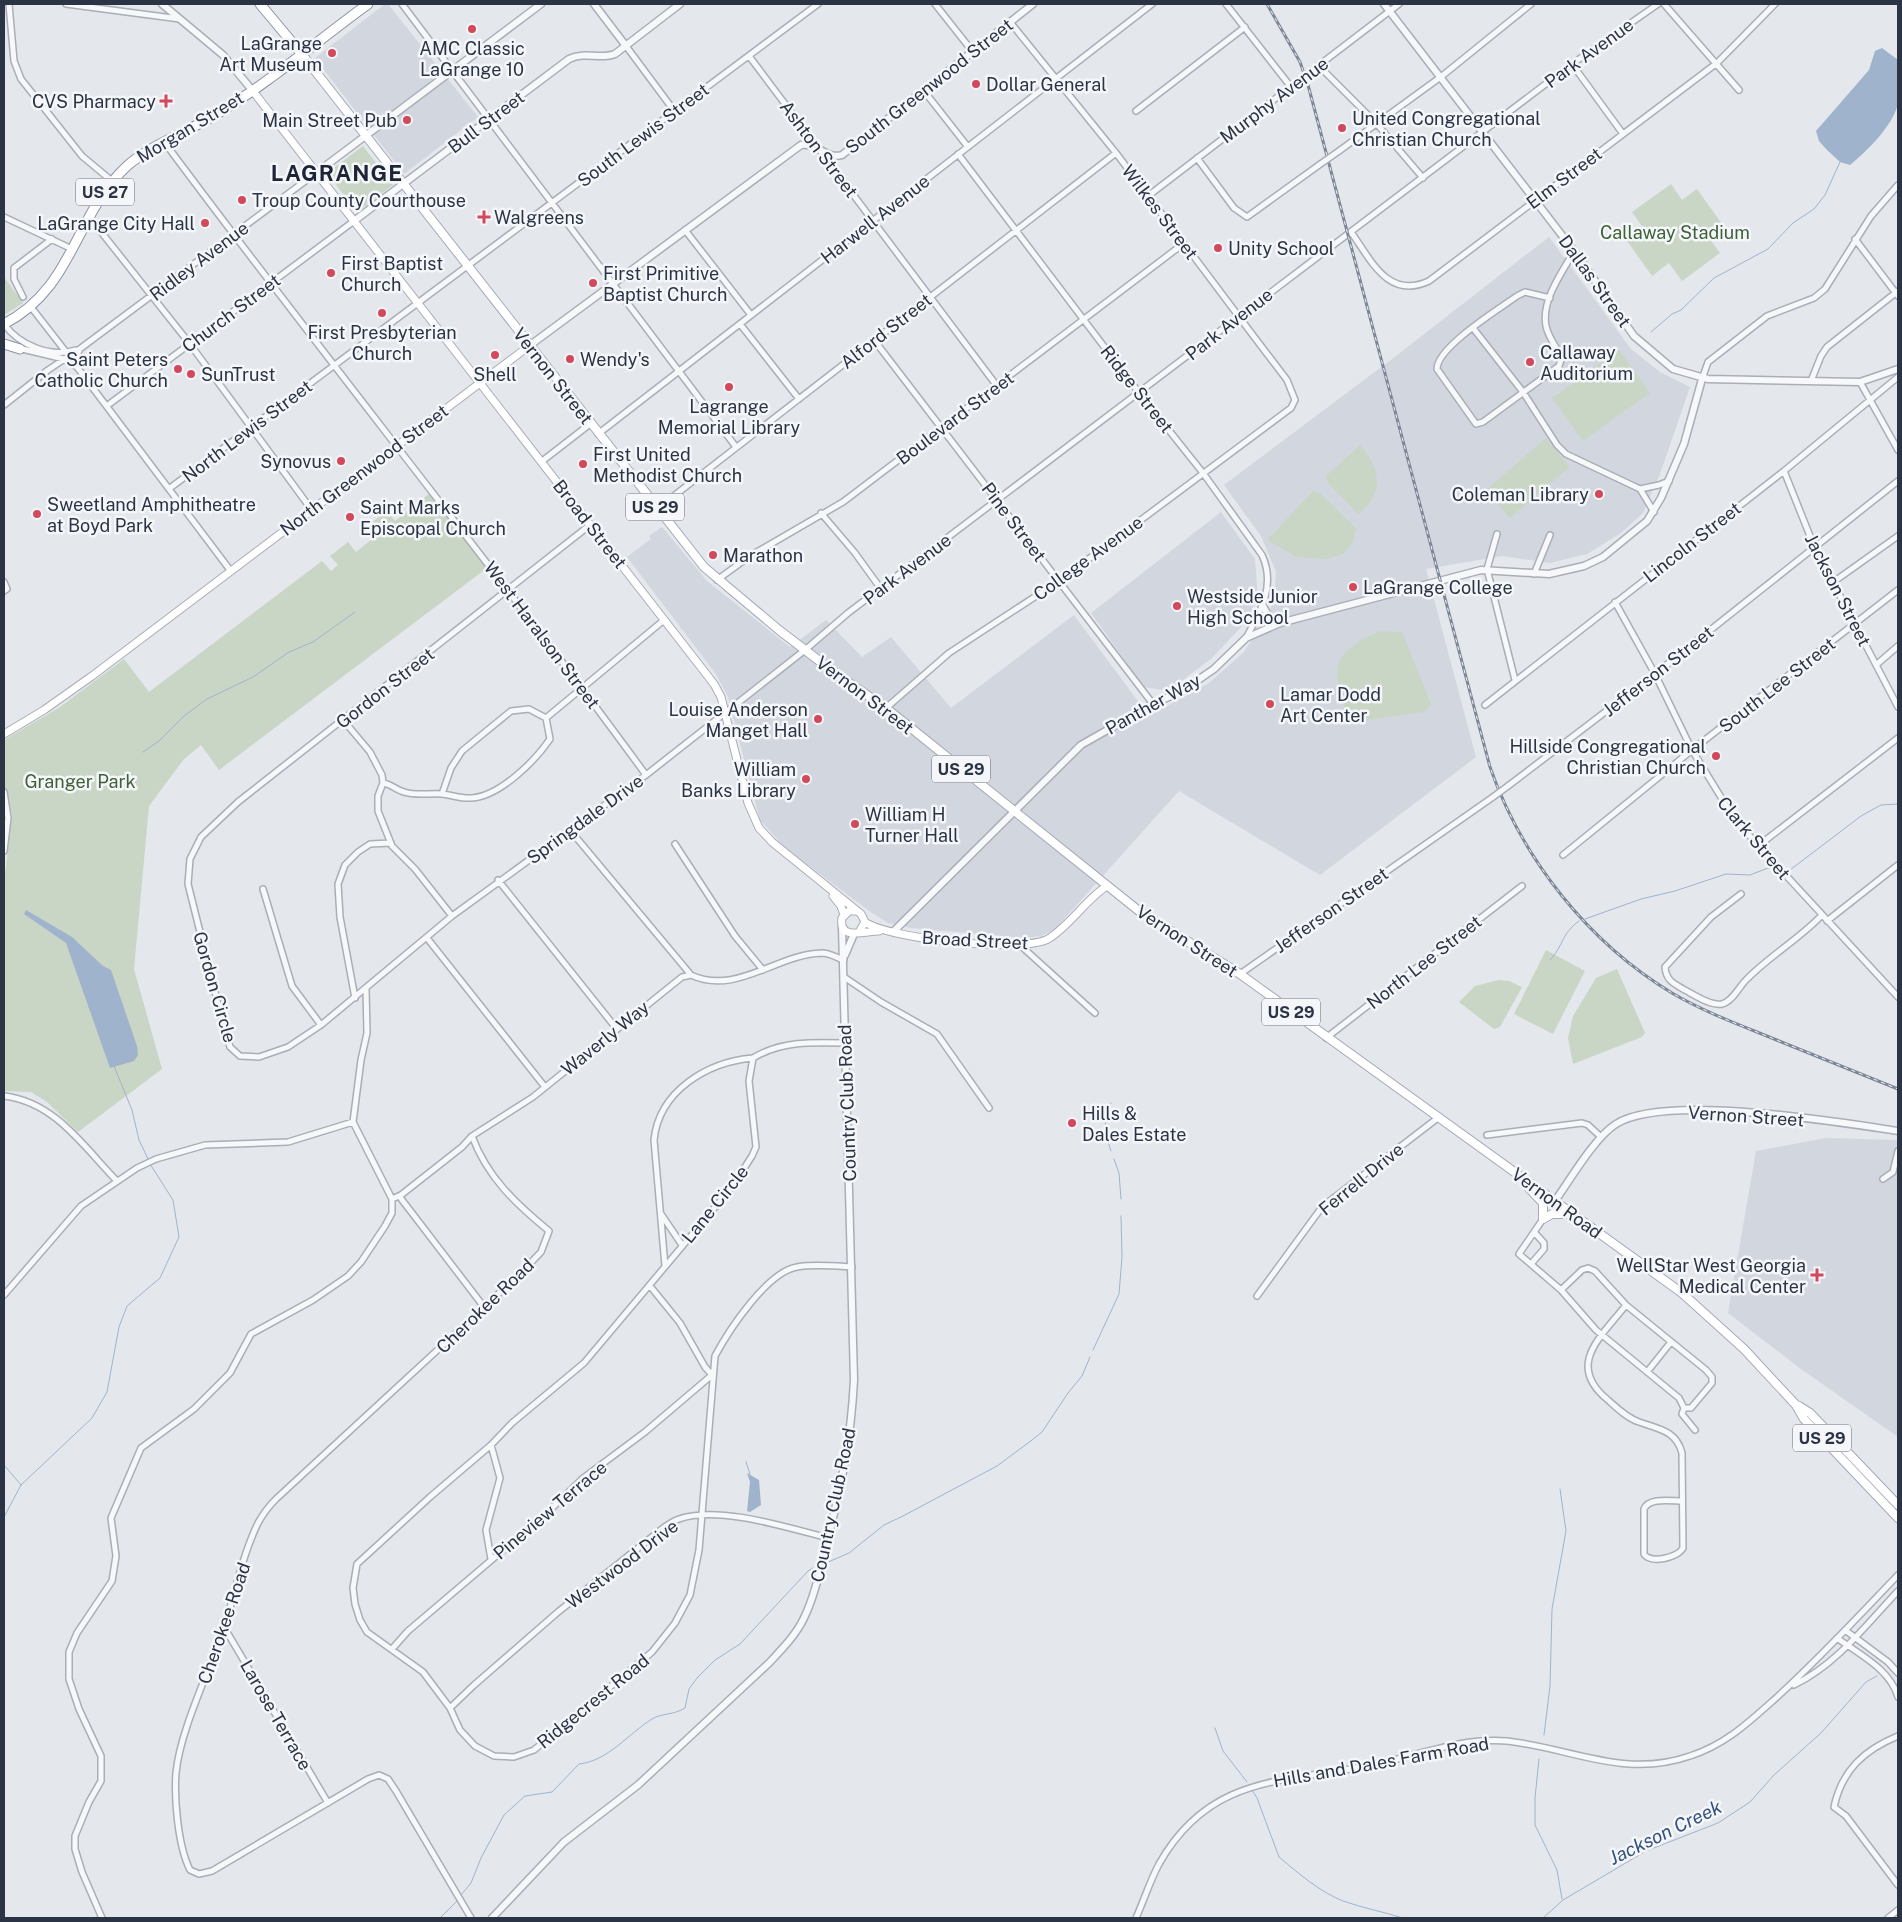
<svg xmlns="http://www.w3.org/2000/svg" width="1902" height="1922" viewBox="0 0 1902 1922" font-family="'Public Sans',sans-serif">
<rect width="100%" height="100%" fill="#e4e7ec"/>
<path fill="#d2d6de" d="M385,4H388L478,117L404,174L315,58Z
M1549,237L1631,349L1660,372L1690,387L1660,474L1643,513L1621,533L1587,554L1550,563L1502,556L1426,569L1476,757L1320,875L1179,791L1055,929L1041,936L1023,938L911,928L888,923L872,913L785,848L760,820L728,697L716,674L627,557L651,539L649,536L662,527L707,581L790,647L826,620L862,657L891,637L951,708L1074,615L1149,716L1209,683L1244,652L1268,615L1274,600L1276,572L1261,536L1224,485L1392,359Z
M1221,512L1255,559L1258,599L1243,625L1211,659L1168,691L1144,687L1091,613Z
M1826,1138L1898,1140V1437L1801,1369L1728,1313L1756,1151Z"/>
<path fill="#c9d6c5" d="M363,146L393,185L357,212L327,173Z
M1671,184L1682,200L1697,189L1722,224L1707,235L1720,253L1682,281L1669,263L1652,276L1627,241L1644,229L1632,212Z
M4,277L23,303L4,315V276Z
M1619,350L1650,393L1583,441L1552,398Z
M1546,438L1570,467L1510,518L1486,490Z
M1360,445C1381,469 1385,493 1358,514L1328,483L1326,476Z
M1313,491L1320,493L1356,528L1352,544L1343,554L1327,559L1297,557L1267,540Z
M430,493L487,568L219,770L201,745L184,759L149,806L134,969L162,1069L78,1132L47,1102L31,1092L4,1091V883L12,814L4,784V740L60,707L124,659L149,692L322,561L331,571L338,565L330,556L348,542L356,552L378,534L370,524L387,511L395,521Z
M1380,631L1402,632L1431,704L1425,712L1350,722C1331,674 1327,653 1380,631Z
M1546,950L1585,971L1553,1034L1514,1014Z
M1617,969L1645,1033L1642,1037L1573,1064L1568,1038L1573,1016L1596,978Z
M1499,980L1509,981L1522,987L1500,1027L1494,1029L1459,1002L1475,986Z"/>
<path fill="#9fb4cc" d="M1882,48L1898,60C1898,74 1901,90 1898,103C1894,125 1866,152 1850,165L1840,162L1827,150L1819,141L1816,131L1869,70L1875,51Z
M26,910L72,937L103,966L111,970L137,1046L138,1055L134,1061L110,1068L66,943L24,914Z
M747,1473L759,1480L761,1505L750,1512L747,1511L750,1482Z"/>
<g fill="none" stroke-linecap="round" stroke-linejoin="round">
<path stroke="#9fb4cc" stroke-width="1" d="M1651,332L1672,314L1681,310L1714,278L1768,249L1793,223L1814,209L1825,195L1840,162
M143,752L159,741L184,716L207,699L253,677L289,652L313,642L355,612
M1784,869L1790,870L1861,816L1881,805L1898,804
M1585,919L1641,899L1675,891L1726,874L1750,875L1768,868H1774
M1550,960C1564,945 1561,934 1579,921
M114,1066L132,1110L139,1140L149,1161
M1111,1103C1102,1119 1105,1133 1111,1151
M1114,1159L1119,1173L1121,1199
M1093,1350L1119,1294L1122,1257L1121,1216
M746,1462L750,1474
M4,1465L21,1485
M4,1517L21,1485L92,1418L107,1392L119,1327L127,1306L160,1278L179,1237L173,1200L150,1164
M826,1563L849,1553L884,1525L903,1516L997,1466L1032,1440L1042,1432L1068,1393L1082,1376L1090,1357
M1215,1728L1223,1751L1247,1782
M1544,1735L1550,1686L1552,1609L1566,1531L1560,1489
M1539,1759L1535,1798V1825L1557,1870L1562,1899
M1252,1790L1257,1798L1279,1857C1298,1873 1320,1892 1343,1901C1363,1908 1384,1912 1403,1918
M461,1895L471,1883L481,1858L504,1815L525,1796L552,1792L579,1764C608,1761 628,1734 652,1719C662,1713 674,1715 685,1708L689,1689L697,1678L715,1660L740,1644L808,1571L813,1568
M440,1918L457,1901
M1543,1918L1563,1900L1646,1851L1718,1823L1750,1802L1774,1775L1821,1733L1866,1682L1877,1676"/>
<g stroke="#a9aeb7" stroke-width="8">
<path id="minor" d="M9,4L14,61L21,79L82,156L112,181
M66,4L180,19
M402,4L736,447
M935,4L973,52
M1226,4L1291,87
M1664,4L1739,90
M626,46L675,112
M749,56L997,386
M1572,64L1623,134
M1319,66L1376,123L1423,178
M924,91L968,147
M1136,111L1245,27
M165,143C323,356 490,561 646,775
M1339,151L1442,76L1531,4
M958,154L1140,394L1203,473L1262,555C1276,585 1261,611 1246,638
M1197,158L1234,208L1247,217L1319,165
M1148,196L1399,4
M4,217L72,249
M90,218L190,344L311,509
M685,230L751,315
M1351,232C1371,260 1388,300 1429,281L1717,63L1775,4
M1855,239L1898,296
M23,297L14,279V268L52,239
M1550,298L1525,292L1517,296C1499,309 1437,347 1437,369L1476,424L1483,422L1559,366L1562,357C1556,347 1548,337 1546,326C1541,300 1562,273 1574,251
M31,307L66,352
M4,324C19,345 50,358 76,350
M740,324L799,399
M1473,328L1523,392L1557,445L1566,454L1640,489L1654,512
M874,340L1153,704
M18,348L64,359L77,367L230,570
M77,367L75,357L79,351
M1702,379L1708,362L1767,316L1814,298L1825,289L1871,216L1898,185
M1811,381L1821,356L1827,347L1898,291
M1860,382L1898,450
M4,405L48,370L81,348L316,173
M108,405L354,221
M598,434L1152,4
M541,462L590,424
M1784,471L1814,546L1898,707
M170,488L818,4
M1640,489L1659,485L1669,481
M657,509L1116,153
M821,513L855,553L881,589
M590,525L238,802L201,837L190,859L188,884L221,1016L230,1047L240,1056L259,1057L288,1047L321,1025L452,916L646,775L805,650L848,613L1572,64L1658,4
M1497,534L1487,569L1515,680
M1534,574L1550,535
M717,580L750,556L843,502L1183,244
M4,582L7,589L4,591
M1832,583L1898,536
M1615,602L1655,674L1692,750L1735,820L1898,997
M1876,665L1898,646
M1485,705L1784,471L1898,377
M886,708L949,653L1059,581L1291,408L1295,400L1287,380L1255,338L1116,153L1010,22
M546,718L664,620
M344,721L370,752L382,775L383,783L378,796V811L392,846L415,869L452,916
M383,783C391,784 396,790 404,792C416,796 429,793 442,794C452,795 462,799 472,798C500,796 535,761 550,739L546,718
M1508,786L1655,674L1898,481
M4,792L8,818L4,851
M442,794L451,768L462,751L511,711L529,709L546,718
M570,830L691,975
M675,844L735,936L763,970
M1758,846L1898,738
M1563,855L1692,750L1898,590
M498,880L616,1028
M263,889L292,986L321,1025
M1741,894L1711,917L1665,967C1666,980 1673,983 1683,989C1693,994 1710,1006 1722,1004C1732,1002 1739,987 1746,980C1769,956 1798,940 1821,916
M1827,921L1898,865
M427,938L545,1087
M1020,945L1095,1013
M1240,974L1493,797
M844,977L881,1002L937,1034L989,1108
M355,998L340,917L338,884L345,865L358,852L370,844L391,843
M1326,1038L1522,886
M844,1043C812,1042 781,1041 753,1058L749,1081L756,1147L752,1156L732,1187L584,1363L512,1423L491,1445L430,1497L357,1564L353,1588L355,1604L360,1620L367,1632L423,1672L450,1708L460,1730L475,1746L494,1756L514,1757L534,1750L652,1652L675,1623L690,1595L699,1550L715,1356C729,1330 767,1272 797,1267C814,1264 835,1266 852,1267
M4,1096C55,1102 83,1146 117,1181
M1487,1135L1582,1123L1588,1125L1601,1137
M1883,1179L1893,1172L1898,1151
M399,1196L484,1307
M392,1199L401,1195L462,1147L472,1136L533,1097L682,977L691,975C736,996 777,954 822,953C830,953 837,958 844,960
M661,1214L682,1245
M1543,1219L1519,1254L1561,1290L1596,1330L1679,1398L1684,1408L1682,1414L1695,1430
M1531,1264L1544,1249V1243L1534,1232
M665,1266L654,1140C659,1091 707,1062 753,1058
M1561,1290L1582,1270L1588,1268L1595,1271L1626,1305L1706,1370L1712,1377V1383L1691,1408H1684
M4,1295L81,1206L137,1168L156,1159L205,1145L288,1142L353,1122
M1257,1296L1322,1207L1439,1117
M1626,1305C1601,1337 1565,1365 1608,1400C1617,1408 1627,1418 1639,1422C1658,1429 1676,1430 1682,1453L1683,1548C1678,1558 1650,1564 1644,1554V1509C1649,1497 1671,1501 1682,1501
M1647,1372L1671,1342
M491,1559L486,1530L500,1478L491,1445
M224,1627L328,1803
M1845,1630L1888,1662L1898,1673
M1837,1638C1860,1655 1890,1669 1898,1697
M392,1649L408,1631L548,1512L582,1479L645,1432L712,1375L705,1367L680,1323L650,1286
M1794,1685C1837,1664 1866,1625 1898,1591
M450,1708L473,1686L558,1612L662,1529C667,1525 673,1521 679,1519C718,1505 789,1528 828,1538
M1898,1736C1864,1750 1842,1770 1834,1807L1846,1816L1898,1885
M102,1918L82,1872L75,1849V1836L89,1802L101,1781V1756L79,1709L69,1679V1652L77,1633L112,1581L116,1556L111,1518L141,1448L194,1409L230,1373L251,1334L313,1300L348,1276L361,1262L385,1226L392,1213V1199L353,1122L361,1060L367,1033L366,989
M471,1918L396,1791L388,1779L379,1775L368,1779L212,1871L199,1874L190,1870C178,1846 174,1799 176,1773C180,1730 210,1670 224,1628C235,1594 242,1556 258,1523C263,1514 269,1506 276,1499L521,1273L541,1252L549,1231C516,1204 487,1177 472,1136
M1136,1918C1144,1900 1150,1881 1159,1864C1211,1772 1288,1783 1377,1764C1420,1755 1462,1737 1507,1741C1571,1748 1624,1779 1690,1756C1725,1745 1749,1722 1776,1698C1819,1659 1858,1617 1898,1575
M1888,1918L1898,1910"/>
</g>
<g stroke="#a9aeb7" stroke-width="9">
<path id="tertiary" d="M162,4L223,55L252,90
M594,4L626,46
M1384,4L1574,251L1634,336L1673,369L1708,379L1860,382L1898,369
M316,173L541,4
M354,221L569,59C585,51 600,60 615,54L680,4
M529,346L801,145C816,142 827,160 842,155L1033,4
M1263,606L1270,619L1280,623
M893,932L1081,745L1153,704L1182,691L1214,669L1246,638L1280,623L1481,570L1549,574L1584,566L1603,557L1647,521L1661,498L1684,444L1702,379
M845,955L854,934
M1555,1201C1570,1180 1595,1137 1616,1124C1665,1093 1838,1122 1898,1131
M492,1918L564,1842L638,1785L769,1663C782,1649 796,1635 804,1618C815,1595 820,1570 826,1545C841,1489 851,1439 854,1380L842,927"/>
</g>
<g stroke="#a9aeb7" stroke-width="9">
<path id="secondary" d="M252,90L714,684L721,697L748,803L759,828L772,842L861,914L865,922L859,932
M4,734L44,710L92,676L529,346
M833,896L841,906L844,915
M856,911H849L842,918C838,941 865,931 879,931
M865,922C889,939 1022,953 1048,939C1070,926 1085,900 1107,886"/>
</g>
<g stroke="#a3abb8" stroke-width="10">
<path id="primary" d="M301,53L704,567L779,630L839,676L886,708L1139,911L1240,974L1682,1293L1744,1349L1796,1405L1804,1419L1898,1518
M1529,1188L1543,1203V1219
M1543,1219L1552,1214H1572
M1799,1406L1810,1413L1898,1505"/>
</g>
<g stroke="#8b94a3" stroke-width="11">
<path id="trunk" d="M260,4L301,53
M4,324C74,288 74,215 127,166C149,146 189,131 215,115C269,83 317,41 368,4
M4,344L20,349"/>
</g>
<use href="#minor" stroke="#f7f8fa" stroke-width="5"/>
<use href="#tertiary" stroke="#f7f8fa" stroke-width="6"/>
<use href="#secondary" stroke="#fff" stroke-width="7"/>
<use href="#primary" stroke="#fff" stroke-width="8"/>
<use href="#trunk" stroke="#fff" stroke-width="9"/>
<g stroke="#7d8696" stroke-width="3">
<path id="rail" d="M1267,4L1300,62L1308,85L1490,767C1522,859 1589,943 1672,993C1706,1013 1743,1026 1779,1041C1819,1057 1859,1073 1898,1089"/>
</g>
<use href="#rail" stroke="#f4f6f9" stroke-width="1" stroke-dasharray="4" stroke-linecap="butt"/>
<g stroke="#a9aeb7" stroke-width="8" stroke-linecap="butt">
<path id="minor-bridge" d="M1319,165L1339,151
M1493,797L1508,786"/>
</g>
<use href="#minor-bridge" stroke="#f7f8fa" stroke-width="5"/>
</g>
<g fill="#d1495b" stroke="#f4f6f9" stroke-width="2">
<circle cx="472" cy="29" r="5"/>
<circle cx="332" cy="53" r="5"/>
<circle cx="976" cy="84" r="5"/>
<path d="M163.5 93.5h5v5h5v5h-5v5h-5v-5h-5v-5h5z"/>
<circle cx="407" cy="120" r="5"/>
<circle cx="1342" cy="128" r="5"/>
<circle cx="242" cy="200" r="5"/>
<path d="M481.5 209.5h5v5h5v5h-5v5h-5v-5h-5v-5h5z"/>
<circle cx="205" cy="223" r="5"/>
<circle cx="1218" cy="248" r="5"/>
<circle cx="331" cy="273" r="5"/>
<circle cx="593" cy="283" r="5"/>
<circle cx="382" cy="313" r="5"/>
<circle cx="495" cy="355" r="5"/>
<circle cx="570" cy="359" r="5"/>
<circle cx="1530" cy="362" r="5"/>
<circle cx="178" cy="369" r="5"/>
<circle cx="191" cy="374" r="5"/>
<circle cx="729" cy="387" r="5"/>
<circle cx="341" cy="461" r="5"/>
<circle cx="583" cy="464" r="5"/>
<circle cx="1599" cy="494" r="5"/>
<circle cx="37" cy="514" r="5"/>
<circle cx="350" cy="517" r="5"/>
<circle cx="713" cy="555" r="5"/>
<circle cx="1353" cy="587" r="5"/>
<circle cx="1177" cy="606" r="5"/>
<circle cx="1270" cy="704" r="5"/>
<circle cx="818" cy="719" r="5"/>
<circle cx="1716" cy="756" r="5"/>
<circle cx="806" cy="779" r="5"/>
<circle cx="855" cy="824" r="5"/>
<circle cx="1072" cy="1123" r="5"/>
<path d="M1814.5 1267.5h5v5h5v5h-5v5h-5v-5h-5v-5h5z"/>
</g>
<g text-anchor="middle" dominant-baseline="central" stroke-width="5" stroke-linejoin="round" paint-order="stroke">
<g fill="#f4f6f9" stroke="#676e7b" stroke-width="1">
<rect x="76" y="178.5" width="58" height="27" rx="4"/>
<rect x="626" y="493.5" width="58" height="27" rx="4"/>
<rect x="932" y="755.5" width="58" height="27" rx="4"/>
<rect x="1262" y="998.5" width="58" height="27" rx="4"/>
<rect x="1793" y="1424.5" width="58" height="27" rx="4"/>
</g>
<g font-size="16" font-weight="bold" fill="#2b3445">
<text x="105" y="192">US 27</text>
<text x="655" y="507">US 29</text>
<text x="961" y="769">US 29</text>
<text x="1291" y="1012">US 29</text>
<text x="1822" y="1438">US 29</text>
</g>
<g font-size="18" fill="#2b3445" stroke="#f4f6f9" text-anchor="start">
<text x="322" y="43" text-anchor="end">LaGrange<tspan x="322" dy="21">Art Museum</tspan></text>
<text x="472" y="48" text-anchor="middle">AMC Classic<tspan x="472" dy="21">LaGrange 10</tspan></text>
<text x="986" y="84">Dollar General</text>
<text x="156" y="101" text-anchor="end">CVS Pharmacy</text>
<text x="1352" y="118">United Congregational<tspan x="1352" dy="21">Christian Church</tspan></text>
<text x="397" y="120" text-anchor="end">Main Street Pub</text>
<text x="252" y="200">Troup County Courthouse</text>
<text x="494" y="217">Walgreens</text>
<text x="195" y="223" text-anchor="end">LaGrange City Hall</text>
<text x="1228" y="248">Unity School</text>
<text x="341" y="263">First Baptist<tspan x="341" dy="21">Church</tspan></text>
<text x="603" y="273">First Primitive<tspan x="603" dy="21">Baptist Church</tspan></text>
<text x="382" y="332" text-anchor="middle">First Presbyterian<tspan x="382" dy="21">Church</tspan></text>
<text x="1540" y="352">Callaway<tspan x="1540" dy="21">Auditorium</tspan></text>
<text x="168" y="359" text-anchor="end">Saint Peters<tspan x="168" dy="21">Catholic Church</tspan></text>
<text x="580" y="359">Wendy's</text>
<text x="201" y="374">SunTrust</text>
<text x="495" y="374" text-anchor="middle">Shell</text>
<text x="729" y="406" text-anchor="middle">Lagrange<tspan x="729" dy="21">Memorial Library</tspan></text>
<text x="593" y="454">First United<tspan x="593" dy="21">Methodist Church</tspan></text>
<text x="331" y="461" text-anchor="end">Synovus</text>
<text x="1589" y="494" text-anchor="end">Coleman Library</text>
<text x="47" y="504">Sweetland Amphitheatre<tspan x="47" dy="21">at Boyd Park</tspan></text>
<text x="360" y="507">Saint Marks<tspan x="360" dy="21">Episcopal Church</tspan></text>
<text x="723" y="555">Marathon</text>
<text x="1363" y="587">LaGrange College</text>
<text x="1187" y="596">Westside Junior<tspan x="1187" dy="21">High School</tspan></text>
<text x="1280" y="694">Lamar Dodd<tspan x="1280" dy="21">Art Center</tspan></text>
<text x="808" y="709" text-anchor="end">Louise Anderson<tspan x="808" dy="21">Manget Hall</tspan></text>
<text x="1706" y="746" text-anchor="end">Hillside Congregational<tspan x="1706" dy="21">Christian Church</tspan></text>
<text x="796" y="769" text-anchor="end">William<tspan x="796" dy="21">Banks Library</tspan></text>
<text x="865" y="814">William H<tspan x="865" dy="21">Turner Hall</tspan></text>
<text x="1082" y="1113">Hills &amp;<tspan x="1082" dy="21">Dales Estate</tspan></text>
<text x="1806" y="1265" text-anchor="end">WellStar West Georgia<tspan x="1806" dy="21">Medical Center</tspan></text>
</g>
<g font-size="18" fill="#2b3445" stroke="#f4f6f9">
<text transform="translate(1589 53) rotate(-36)">Park Avenue</text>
<text transform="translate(929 86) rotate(-38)">South Greenwood Street</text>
<text transform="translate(1274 100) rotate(-37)">Murphy Avenue</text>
<text transform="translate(486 122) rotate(-37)">Bull Street</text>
<text transform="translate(190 127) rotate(-31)">Morgan Street</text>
<text transform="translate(643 135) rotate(-37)">South Lewis Street</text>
<text transform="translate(819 149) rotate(53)">Ashton Street</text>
<text transform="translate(1564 178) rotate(-37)">Elm Street</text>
<text transform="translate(1160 212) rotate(53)">Wilkes Street</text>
<text transform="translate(875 219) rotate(-38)">Harwell Avenue</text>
<text transform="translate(199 261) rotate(-37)">Ridley Avenue</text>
<text transform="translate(1595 281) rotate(54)">Dallas Street</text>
<text transform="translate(231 313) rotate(-37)">Church Street</text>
<text transform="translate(1229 324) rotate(-38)">Park Avenue</text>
<text transform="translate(886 331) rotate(-38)">Alford Street</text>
<text transform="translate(553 376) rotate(52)">Vernon Street</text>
<text transform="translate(1137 389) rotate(52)">Ridge Street</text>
<text transform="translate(955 418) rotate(-37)">Boulevard Street</text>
<text transform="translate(247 431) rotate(-37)">North Lewis Street</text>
<text transform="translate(364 470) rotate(-37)">North Greenwood Street</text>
<text transform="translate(1014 522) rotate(53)">Pine Street</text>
<text transform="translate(590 524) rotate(52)">Broad Street</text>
<text transform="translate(1692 542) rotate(-38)">Lincoln Street</text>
<text transform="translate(1088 558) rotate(-36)">College Avenue</text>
<text transform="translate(907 569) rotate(-37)">Park Avenue</text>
<text transform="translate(1838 590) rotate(63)">Jackson Street</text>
<text transform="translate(542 635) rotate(53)">West Haralson Street</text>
<text transform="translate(1658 671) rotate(-38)">Jefferson Street</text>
<text transform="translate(1777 685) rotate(-38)">South Lee Street</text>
<text transform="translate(385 688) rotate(-38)">Gordon Street</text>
<text transform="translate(865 695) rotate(37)">Vernon Street</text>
<text transform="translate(1153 704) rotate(-29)">Panther Way</text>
<text transform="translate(585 819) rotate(-36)">Springdale Drive</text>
<text transform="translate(1754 838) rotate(50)">Clark Street</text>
<text transform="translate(1331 910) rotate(-35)">Jefferson Street</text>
<text transform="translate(975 940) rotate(3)">Broad Street</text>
<text transform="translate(1187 941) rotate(33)">Vernon Street</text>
<text transform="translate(1424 962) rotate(-38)">North Lee Street</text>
<text transform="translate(215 987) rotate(74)">Gordon Circle</text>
<text transform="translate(605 1038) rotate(-39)">Waverly Way</text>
<text transform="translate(847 1103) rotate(-92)">Country Club Road</text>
<text transform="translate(1746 1116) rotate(4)">Vernon Street</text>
<text transform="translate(1361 1179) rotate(-39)">Ferrell Drive</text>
<text transform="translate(1557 1203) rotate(36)">Vernon Road</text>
<text transform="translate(715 1204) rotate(-51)">Lane Circle</text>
<text transform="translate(485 1306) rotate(-44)">Cherokee Road</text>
<text transform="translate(833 1505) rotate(-78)">Country Club Road</text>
<text transform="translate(550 1510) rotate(-40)">Pineview Terrace</text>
<text transform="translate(622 1564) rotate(-37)">Westwood Drive</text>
<text transform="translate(224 1623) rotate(-71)">Cherokee Road</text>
<text transform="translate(593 1701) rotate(-39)">Ridgecrest Road</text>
<text transform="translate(276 1715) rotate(60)">Larose Terrace</text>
<text transform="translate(1381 1762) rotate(-10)">Hills and Dales Farm Road</text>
</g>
<g font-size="18" fill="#3f6138" stroke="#f4f6f9">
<text x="1675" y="232">Callaway Stadium</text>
<text x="80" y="781">Granger Park</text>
</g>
<g font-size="19" font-style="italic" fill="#34527a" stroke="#f4f6f9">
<text transform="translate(1665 1832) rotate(-26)">Jackson Creek</text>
</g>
<g font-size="22" font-weight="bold" letter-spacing="1" fill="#1d2536" stroke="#f4f6f9">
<text x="337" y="173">LAGRANGE</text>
</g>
</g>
<rect width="1902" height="1922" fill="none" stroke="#2b3445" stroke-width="10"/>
</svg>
